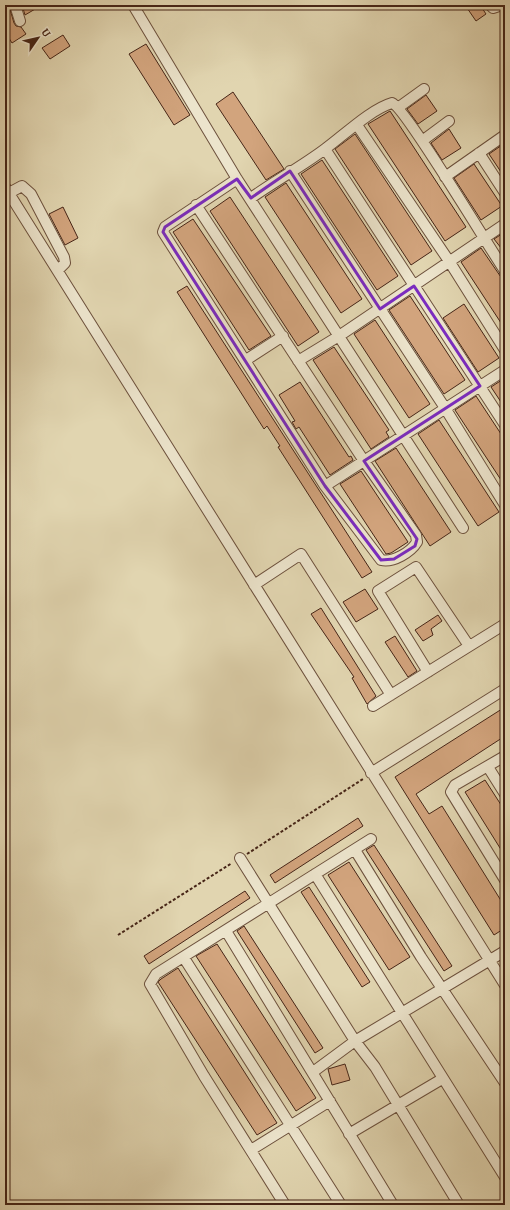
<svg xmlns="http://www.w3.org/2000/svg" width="510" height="1210" viewBox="0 0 510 1210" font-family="Alegreya,serif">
<rect width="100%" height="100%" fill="#e1d5b0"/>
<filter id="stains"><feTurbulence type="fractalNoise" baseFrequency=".005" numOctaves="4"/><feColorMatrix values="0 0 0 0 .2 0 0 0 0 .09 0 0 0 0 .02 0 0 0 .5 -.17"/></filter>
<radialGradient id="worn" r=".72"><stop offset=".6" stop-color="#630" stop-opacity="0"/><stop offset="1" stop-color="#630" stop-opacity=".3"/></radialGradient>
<path fill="#d2a47d" stroke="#462517" d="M22,5H42L25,15Z
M465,5H480L486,14L476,21Z
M9,6L14,23L16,26L21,27L26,34L12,43L5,32V9Z
M63,35L70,46L50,59L42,48Z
M146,44L190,115L174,125L129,54Z
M233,92L284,169L266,180L216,104Z
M426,95L437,111L418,124L407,109Z
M390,111L466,227L445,241L368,124Z
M449,129L461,148L442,160L431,143Z
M355,134L432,251L411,265L335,149Z
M505,143V178L489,154Z
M322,160L398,276L377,290L301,174Z
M474,164L502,206L481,220L454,178Z
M286,183L362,299L341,313L265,197Z
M230,197L319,332L298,346L210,211Z
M63,207L78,238L65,245L49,214Z
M193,219L271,336L249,350L173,232Z
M505,232V253L494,239Z
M481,248L505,283V329L461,262Z
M187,286L372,572L362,578L278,447L280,446L267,426L264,429L177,292Z
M410,296L465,380L444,394L389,310Z
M464,304L499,358L478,372L443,318Z
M375,320L430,404L409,418L354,334Z
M334,347L389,430L386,432L389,437L371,449L313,360Z
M505,378V408L491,387Z
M300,382L349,457L351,456L353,460L330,475L299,427L296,429L292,422L295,421L279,395Z
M476,396L505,440V486L455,410Z
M439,420L499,512L478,526L418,434Z
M396,448L451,532L430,546L375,461Z
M361,471L408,542L391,553L386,554L340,484Z
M365,589L378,609L356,622L343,602Z
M321,608L376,696L367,704L352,678L354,677L311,614Z
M438,615L442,621L431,629L433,635L423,641L415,630Z
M395,636L417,671L408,677L385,642Z
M505,707V736L416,794L429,814L442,806L505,907V928L494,935L395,777Z
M485,780L505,811V856L465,792Z
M358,818L363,826L275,883L270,875Z
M374,845L452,966L444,971L366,850Z
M349,862L410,957L389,970L328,875Z
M309,887L370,982L362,987L301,892Z
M245,891L250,898L149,964L144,956Z
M244,926L323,1048L315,1053L237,931Z
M217,944L316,1098L296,1111L196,956Z
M178,968L277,1123L257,1135L158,982L161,979Z
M345,1064L350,1080L332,1085L328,1069Z"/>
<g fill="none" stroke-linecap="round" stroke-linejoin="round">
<g stroke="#6d513d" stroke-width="12">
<path id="street" d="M15,5L20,21
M133,5L237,179L463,528
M490,5L493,8L502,5
M399,107L424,89
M357,125L449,261L505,350
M422,141L449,121
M325,149L505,425
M479,153L505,193
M290,171L445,408L505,505
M445,177L505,135
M5,187L505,985
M9,193L22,186L31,194L64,257L65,263L58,270
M251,198C275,181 301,167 325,149C343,136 371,109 392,103C405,107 490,249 505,271
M196,205L364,461L416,535L417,542C411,552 393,563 381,560L325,486L163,232L165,227L237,179
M246,360L283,336
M298,361L339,336L505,224
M325,486L505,370
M254,585L301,554L391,695
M428,672L378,591L416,567L469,646
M373,706L505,624
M505,756L455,785L451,792L505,880
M488,767L505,794
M371,773L505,689
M355,850L421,957L505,1083
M240,858L355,1041L375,1067L459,1205
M315,874L505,1177
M226,931L393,1205
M184,958L341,1205
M313,1072L355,1041L505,951
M349,1134L442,1079
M251,1150L330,1101
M285,1205L204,1076L150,984L156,974L371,839"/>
</g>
<path stroke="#462517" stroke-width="2" stroke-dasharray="3 2" stroke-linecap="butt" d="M247,854L363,779
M118,935L232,863"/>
<use href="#street" stroke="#ece4cc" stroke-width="10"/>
</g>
<path fill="none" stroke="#7b2cbf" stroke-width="3" stroke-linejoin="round" d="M290,171L380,309L414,286L480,386L364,461L417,539L415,546L394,559L381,560L325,486L163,232L165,227L237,179L251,198Z"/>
<rect width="510" height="1210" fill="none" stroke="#e1d5b0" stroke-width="20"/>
<rect x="6" y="6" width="498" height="1198" fill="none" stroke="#462517" stroke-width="2"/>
<rect x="10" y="10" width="490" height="1190" fill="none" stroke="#462517"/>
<g transform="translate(38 38) rotate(56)" stroke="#ece4cc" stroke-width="3" paint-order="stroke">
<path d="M0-3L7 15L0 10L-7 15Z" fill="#462517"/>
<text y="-6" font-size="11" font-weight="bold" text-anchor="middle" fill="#462517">U</text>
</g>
<rect width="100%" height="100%" filter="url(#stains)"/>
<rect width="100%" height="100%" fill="url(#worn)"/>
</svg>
